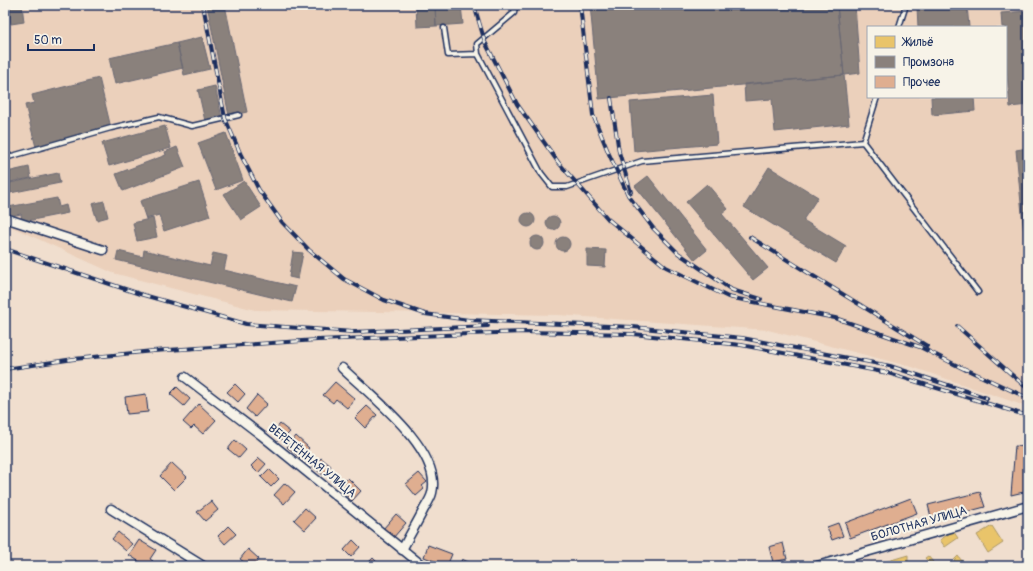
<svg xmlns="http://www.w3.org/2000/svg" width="1033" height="571" viewBox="0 0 1033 571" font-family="Pangolin,sans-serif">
<rect width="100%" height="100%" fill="#f0dece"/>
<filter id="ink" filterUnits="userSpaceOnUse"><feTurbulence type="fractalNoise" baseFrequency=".025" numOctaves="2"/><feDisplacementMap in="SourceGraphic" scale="8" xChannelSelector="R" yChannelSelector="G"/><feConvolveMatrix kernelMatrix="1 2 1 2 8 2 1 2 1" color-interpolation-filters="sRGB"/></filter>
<g filter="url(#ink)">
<path fill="#ebd0bb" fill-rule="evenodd" d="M5,5H1028V407L912,367L768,330L558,315L255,310L113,273L5,224ZM868,27H1006V97H868Z"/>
<path fill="#e9c46a" stroke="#ab9766" d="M992,526L1003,543L988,553L977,535Z
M953,531L958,538L945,547L940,540Z
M908,555V566H871Z
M928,556L933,562L931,565L925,558Z
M958,556L962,561L958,565L954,560Z"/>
<path fill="#8a817c" stroke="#696873" d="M8,5H22L24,22L11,24Z
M207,5H225L247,112L229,116Z
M416,5H435L436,26L417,27Z
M435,5H461L463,24L436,26Z
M590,5H837L844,75L599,99Z
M837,5H855L860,73L844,75Z
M944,5H967L969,27H918L917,7Z
M1028,11V105L1010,107L1006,64V27H1002L1001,13Z
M202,37L210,69L184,75L177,43Z
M177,43L183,68L115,84L109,58Z
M844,75L849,124L775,132L772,99L745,101L744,84Z
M99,78L111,128L36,147L25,105L34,103L32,95Z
M215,86L222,118L205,121L198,90Z
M713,95L717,144L634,151L630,102Z
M931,97H974L975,111L932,115Z
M165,126L171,148L109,166L102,143Z
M226,133L243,180L216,190L198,143Z
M177,147L185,167L123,191L116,174L166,155L165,152Z
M1028,148V267H1027L1016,150Z
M29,167L31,178L5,183V168H7V172Z
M769,167L818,197L803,220L846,246L836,263L744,207Z
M58,173L60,183L5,194V184Z
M648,176L707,250L695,260L635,186Z
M244,181L261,207L241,220L224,194Z
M199,182L210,216L164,231L159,215L146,219L140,201Z
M707,184L728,209L722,214L768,268L753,280L686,202Z
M57,198L59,207L66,205L68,213L22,222L21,214L10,216L8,207Z
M104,201L108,217L97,220L92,204Z
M521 220a7 7 0 1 1 14 0a7 7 0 1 1-14 0Z
M546 223a7 7 0 1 1 14 0a7 7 0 1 1-14 0Z
M153,218L157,237L137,241L133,223Z
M530 243a7 7 0 1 1 14 0a7 7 0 1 1-14 0Z
M556 244a7 7 0 1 1 14 0a7 7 0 1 1-14 0Z
M587,249L606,250L605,267L587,266Z
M144,250L210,266L213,253L227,256L224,270L296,287L292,302L116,260L118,251L143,257Z
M293,252L303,253L298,279L289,277Z
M1028,291V310H1025L1023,292Z"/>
<path fill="#dfae90" stroke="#1b2f5e" d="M335,382L355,399L347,408L336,399L333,403L323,395Z
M235,384L245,394L238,402L227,392Z
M177,387L190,399L184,406L170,394Z
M146,394L148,412L127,414L125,397Z
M257,395L267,404L255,417L246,409Z
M199,404L216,420L203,434L194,426L191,429L183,422Z
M367,406L377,415L365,428L355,418Z
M280,424L290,432L282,440L273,432Z
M296,436L309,448L300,458L287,447Z
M235,440L246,450L239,458L228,449Z
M1015,446L1028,447V491L1011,495Z
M259,458L266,464L258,473L251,466Z
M321,458L331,466L323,475L313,467Z
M172,463L187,477L174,490L160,476Z
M269,469L279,479L271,487L261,477Z
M419,473L427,482L422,486L424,489L416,496L406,484Z
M348,478L361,491L352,501L338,488Z
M285,483L295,492L284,504L274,495Z
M980,492L985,507L932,521L928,505Z
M911,498L917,513L850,538L845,523Z
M211,501L218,510L205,521L197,512Z
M305,508L316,518L305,530L294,520Z
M396,514L406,523L393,538L383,529Z
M838,523L843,536L832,540L827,527Z
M228,526L236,534L225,544L218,536Z
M118,532L132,544L126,551L112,539Z
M139,540L156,550L150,559L153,561L150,566H146L129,555Z
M353,540L360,547L351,557L344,550Z
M783,543L787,559L773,562L769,547Z
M428,545L452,554L447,566L424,557Z
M248,549L259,559L253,566H249L240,559Z
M373,558L380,565L365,566Z
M462,559L476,566H459Z"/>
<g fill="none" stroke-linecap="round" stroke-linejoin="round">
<g stroke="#1b2f5e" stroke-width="7">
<path id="lane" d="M899,27L906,5
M444,28L448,55L478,54L541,173L552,187H567L642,161L863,142
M478,54L477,44L514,13L515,5
M877,97L863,142L978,292
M5,158L111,128L159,117L192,126L239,115"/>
</g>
<g stroke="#1b2f5e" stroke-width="11">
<path id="street" d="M5,218L103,250
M342,368C370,395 443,450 432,493C431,498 427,504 424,509C417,523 409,536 402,550
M185,377L261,435L423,566
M111,509L203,566
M817,566L1028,506"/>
</g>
<use href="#lane" stroke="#f7f3e8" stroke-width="4"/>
<use href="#street" stroke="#f7f3e8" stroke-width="8"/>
<g stroke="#1b2f5e" stroke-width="4">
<path id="rail" d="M203,5L225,118L241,155L259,190L282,222L309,250L344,279L384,300L425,314L469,320L633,327L742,338L890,366L987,398
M474,5L485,42L517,104L558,162L608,219L666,267L728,297L835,318L920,347L966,370
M580,5L593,115L609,154L628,195L653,228L678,253L732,290L761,299
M611,98L619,152L631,192
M750,237L927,346
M5,249L140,294L246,324L353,332L488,326
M957,326L1028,389
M961,367L1028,398
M5,369L74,359L153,351L317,340L524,332L633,334L741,345L888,373L1028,416"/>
</g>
<use href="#rail" stroke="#f7f3e8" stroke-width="2.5" stroke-dasharray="8" stroke-linecap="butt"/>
</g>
</g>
<g text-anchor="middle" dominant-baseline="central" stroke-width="4" stroke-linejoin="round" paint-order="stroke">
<g font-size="12" fill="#1b2f5e" stroke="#f7f3e8">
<text transform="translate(312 461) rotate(39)">ВЕРЕТЁННАЯ УЛИЦА</text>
<text transform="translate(919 524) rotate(-16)">БОЛОТНАЯ УЛИЦА</text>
</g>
</g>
<rect width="1033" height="571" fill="none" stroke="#f7f3e8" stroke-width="20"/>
<rect x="10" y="10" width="1013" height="551" fill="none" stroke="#1b2f5e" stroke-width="1.5" filter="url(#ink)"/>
<rect x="867" y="26" width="140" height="72" fill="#f7f3e8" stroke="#9fa5b1"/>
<rect x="875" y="36" width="20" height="12" fill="#e9c46a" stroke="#9fa5b1"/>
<text x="903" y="46" font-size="12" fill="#1b2f5e">Жильё</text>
<rect x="875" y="56" width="20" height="12" fill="#8a817c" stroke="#9fa5b1"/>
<text x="903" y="66" font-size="12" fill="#1b2f5e">Промзона</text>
<rect x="875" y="76" width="20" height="12" fill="#dfae90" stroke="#9fa5b1"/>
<text x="903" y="86" font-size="12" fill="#1b2f5e">Прочее</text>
<path d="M28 44v6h66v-6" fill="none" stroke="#1b2f5e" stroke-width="2"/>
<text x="34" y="44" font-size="12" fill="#1b2f5e" stroke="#f7f3e8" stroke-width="3" paint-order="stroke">50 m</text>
</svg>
